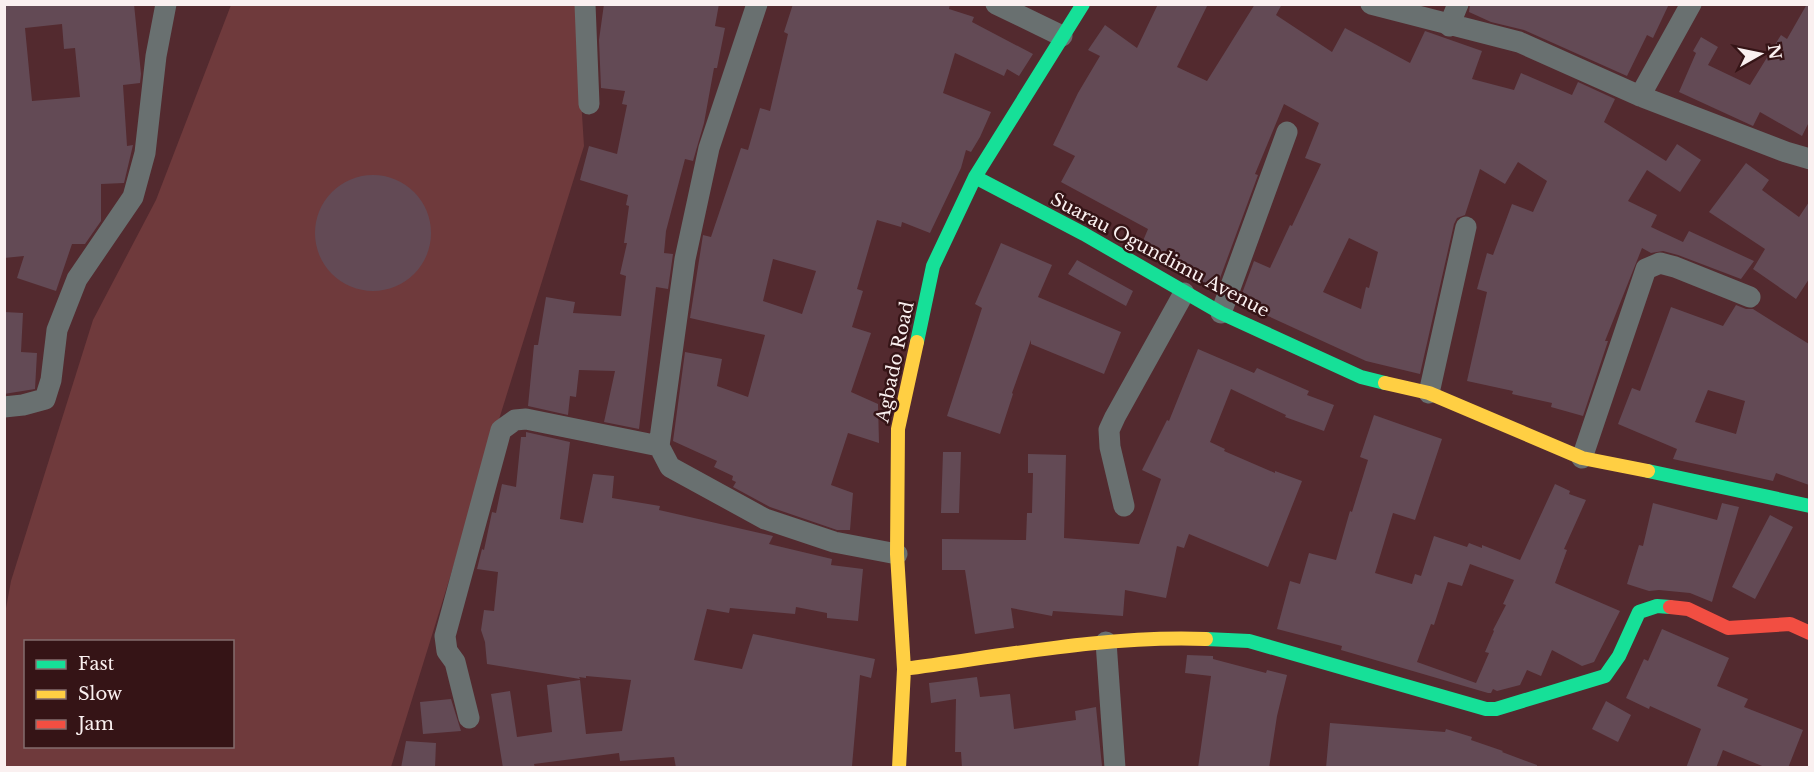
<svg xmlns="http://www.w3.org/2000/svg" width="1814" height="772" viewBox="0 0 1814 772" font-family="'Libre Baskerville',serif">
<rect width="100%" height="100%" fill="#532a2f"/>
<path fill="#6f3a3c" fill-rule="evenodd" d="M231,5H575L584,146L391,767L5,768L4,619L11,581L93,320L156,200ZM26,642H232V746H26Z"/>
<path fill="#634a55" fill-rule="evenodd" d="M4,4H134L141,74L140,83L123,85L127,146L133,145L124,183L101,184V221L85,244H72L56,291L17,278L24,256L4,258ZM62,24L64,49L75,48L80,97L32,101L25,28Z
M604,4H719L715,26L725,28L717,68H714L704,123L693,161L685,159L666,231L664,253L673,254L668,289L656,287L639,429L604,422L615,371L579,370L576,397L570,396L568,415L528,406L534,345H538L546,297L575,302L573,313L621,316L626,276L620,274L627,243H624L629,206L626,205L628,195L580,180L589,146L617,154L627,105L622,104L625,91L601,88L599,40Z
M793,4H950L949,9L974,17L972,22L1033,54L1019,76L1007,69L1004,76L955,53L943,93L991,112L980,137L971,152L966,150L961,168L930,233L902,222L901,227L877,220L857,289L863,291L852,327L871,333L851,392L878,404L879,443L848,433L831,485L853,493L850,530H837L770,507L733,487L736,482L732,480L733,476L714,467L717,461L673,441L685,352L722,359L717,386L748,397L765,335L690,318L703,235L711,237L741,148L748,150L760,108L770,111L788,34L784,32ZM773,259L816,271L802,314L763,301Z
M1158,4H1208L1177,67L1207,81L1255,4H1282L1276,15L1332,52L1345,28L1410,63L1425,31L1482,51L1472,79L1514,90L1521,73L1572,95L1578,82L1615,99L1604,122L1666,161L1677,144L1701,160L1680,192L1647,170L1628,201L1657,215L1651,227L1683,242L1689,231L1754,261L1741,279L1678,255L1663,251L1651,253L1642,248L1605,341H1608L1583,416L1551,407L1552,403L1512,394L1513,391L1467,381L1487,292L1477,289L1487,253L1493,255L1512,204L1533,212L1547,181L1518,162L1505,184L1480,169L1465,215L1457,218L1454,224L1420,374L1366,361L1244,305L1245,302L1240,299L1254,261L1270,268L1290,225L1292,226L1321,164L1305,158L1319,123L1284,104L1255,174L1258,175L1216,289L1140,248L1148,229L1061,182L1075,156L1053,145L1078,93L1100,56L1088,50L1105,25L1137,48ZM1349,238L1378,252L1369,288L1366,287L1361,309L1323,292Z
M1470,4H1669L1653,38L1647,35L1627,76L1524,30L1491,22L1469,12Z
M1807,4H1809V122L1802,136L1760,112L1753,126L1679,92L1696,53L1693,51L1701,37L1718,47L1708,65L1750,85L1781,35L1787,39Z
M1746,163L1769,180L1762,190L1799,217L1809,202V279L1796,299L1753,269L1765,249L1709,212Z
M315 233a58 58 0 1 1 116 0a58 58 0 1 1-116 0Z
M1001,243L1052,265L1038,297L1121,332L1104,374L1031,344V340L1012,393L1013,394L1000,434L947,416L982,308L975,304Z
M1077,260L1133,291L1126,306L1068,274Z
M1736,305L1746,309H1753L1809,344V485L1776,473L1773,481L1673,459L1677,449L1618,424L1632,388L1640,391L1671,307L1723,326ZM1708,390L1745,401L1736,434L1695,422Z
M4,312L23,313L21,352L37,353L35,389L4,394Z
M1198,349L1254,373L1257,368L1309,391L1307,395L1334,405L1324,431L1285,417L1286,415L1231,389L1210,442L1225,449L1224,451L1275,473V471L1302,481L1268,567L1189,534L1184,548L1177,546L1166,598L1125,590L1123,616L1053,611L1052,616L1011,608L1014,628L975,634L965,570H942V539L1026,540L1027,513H1032L1033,473H1028V454L1066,455L1064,538L1139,544L1161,479L1142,470L1167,420L1169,421Z
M1374,415L1442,439L1415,520L1393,513L1375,573L1412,584L1415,574L1421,576L1434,536L1467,547L1469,543L1482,548V545L1520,560L1555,484L1570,491L1569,494L1586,500L1564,549L1567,550L1555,583L1620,611L1594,662L1582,666L1552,650L1541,676L1527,670L1520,685L1497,691L1493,689L1491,693H1488L1341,650L1342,646L1277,629L1290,581L1300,584L1309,553L1336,560L1350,511L1352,512L1368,460L1360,457ZM1470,564L1514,580L1503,604L1506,605L1493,630L1494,631L1485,652L1489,653L1476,683L1417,662L1431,624L1434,625L1448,582L1462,586Z
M526,432L570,442L560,519L583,523L593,474L614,476L612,498L660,506L659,510L773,536L769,544L832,559L831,565L863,569L858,621L827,618V613L796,607L795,614L730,608L729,613L707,609L694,660L742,669L753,634L875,659L871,678L860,675L852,766L676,768L674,757L620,761L619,753L534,764L535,768H503L491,694L510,691L517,737L552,732L547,685L580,680L586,734L622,731L631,680L586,676V678L579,677L580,679L487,664L485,642L481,630L484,610L494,611L498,572L477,569L482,549L484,550L492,512L496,513L502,484L516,487L521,437H526Z
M943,452H961L959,513H941Z
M1653,503L1717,520L1722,503L1739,507L1712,602L1690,593L1659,590L1649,591L1627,584L1639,545L1643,546Z
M1770,515L1793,527L1755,599L1732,587Z
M1662,629L1729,658L1717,686L1748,699L1744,707L1803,730L1788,768H1767L1723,750L1716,768H1686L1701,729L1650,706L1649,709L1626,698L1644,659L1648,661Z
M1187,655L1213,656V659L1266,673L1267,670L1287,675L1277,716L1269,768H1198L1211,676L1185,673Z
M977,677L980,697L1010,694L1014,729L1076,720L1075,711L1096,707L1102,766H1095L1096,768H962L961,752H955L956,699L931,703L929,683Z
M451,699L461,731L423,734L420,702Z
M1606,701L1631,715L1618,742L1592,729Z
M1330,723L1445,732L1446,729L1472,737L1471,740L1503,751L1502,752L1537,765V768H1326Z
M406,741L436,743L435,768H401Z"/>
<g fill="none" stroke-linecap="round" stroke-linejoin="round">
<path stroke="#697070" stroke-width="21" d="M585,4L589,104
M757,4L709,148L685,259L659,446L670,467L765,519L834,542L897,554
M996,4L1062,36
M1371,4L1519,42L1640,96L1786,152L1810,159
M1449,26L1458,4
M1640,96L1691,4
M1221,313L1287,132
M1429,393L1466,227
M4,407L23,405L45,399L51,380L57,330L77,279L133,197L145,153L156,56L166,4
M1582,458L1646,269L1660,263L1675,267L1750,297
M1124,506L1110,447L1109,430L1115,417L1184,293
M1106,642L1115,768
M469,718L455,662L447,651L445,636L501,430L515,420L526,419L659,446"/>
<path stroke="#16e098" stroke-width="14" d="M975,177L1084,234L1221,313L1361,377L1385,383
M917,342L933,266L975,177L1083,4
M1648,471L1810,506
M1206,639L1249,641L1486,709H1496L1605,676L1619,656L1639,612L1657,606L1670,607"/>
<path stroke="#ffcf43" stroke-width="14" d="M1385,383L1429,393L1582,458L1648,471
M904,669C1003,656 1107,635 1206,639
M899,768L904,669L897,554L898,429L917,342"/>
<path stroke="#f24e42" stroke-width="14" d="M1670,607L1688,609L1728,628L1790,624L1810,633"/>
</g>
<g text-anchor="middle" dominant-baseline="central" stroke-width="5" stroke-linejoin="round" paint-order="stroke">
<g font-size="18" fill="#faf0f0" stroke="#351416">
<text transform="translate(1160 255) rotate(28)">Suarau Ogundimu Avenue</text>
<text transform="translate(895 362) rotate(-78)">Agbado Road</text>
</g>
</g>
<rect width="1814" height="772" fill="none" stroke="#faf0f0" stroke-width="12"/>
<rect x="24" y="640" width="210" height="108" fill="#351416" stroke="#846c6d" stroke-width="1.5"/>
<rect x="36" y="660" width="30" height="9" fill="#16e098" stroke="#846c6d" stroke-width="1.5"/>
<text x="78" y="670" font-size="18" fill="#faf0f0">Fast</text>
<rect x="36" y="690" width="30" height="9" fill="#ffcf43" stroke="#846c6d" stroke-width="1.5"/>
<text x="78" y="700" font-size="18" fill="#faf0f0">Slow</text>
<rect x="36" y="720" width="30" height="9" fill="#f24e42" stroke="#846c6d" stroke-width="1.5"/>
<text x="78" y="730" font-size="18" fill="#faf0f0">Jam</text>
<g transform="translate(1760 54) rotate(81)" stroke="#351416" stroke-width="4.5" paint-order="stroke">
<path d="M0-4.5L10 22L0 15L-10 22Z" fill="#faf0f0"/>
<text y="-9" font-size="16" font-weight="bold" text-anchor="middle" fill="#faf0f0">N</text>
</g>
</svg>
